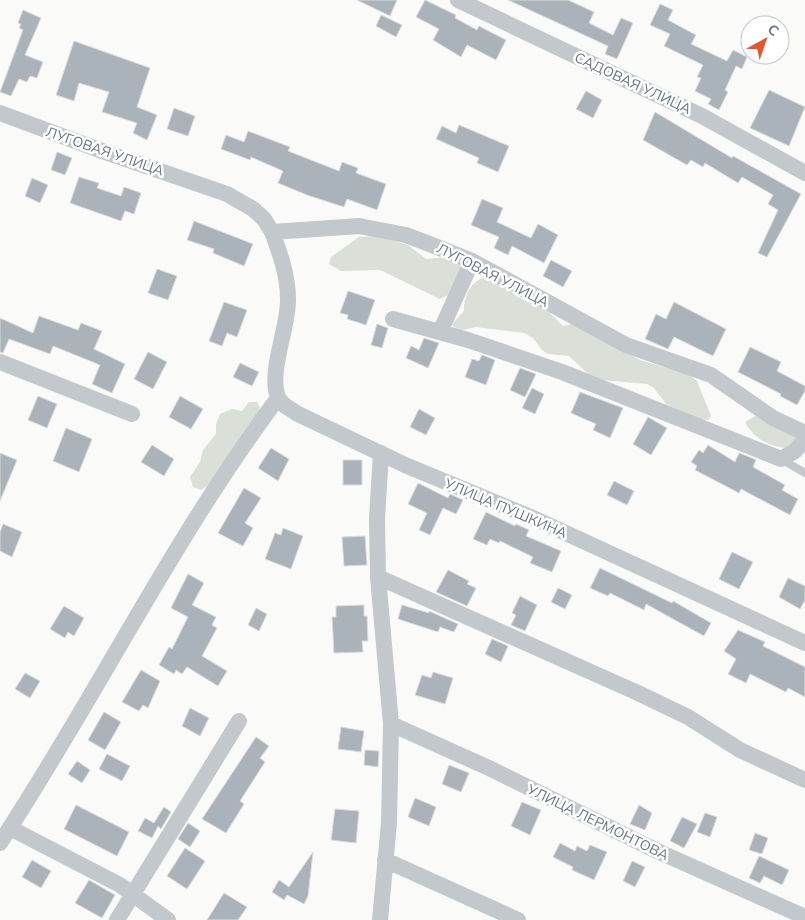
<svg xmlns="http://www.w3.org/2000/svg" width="805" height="920" viewBox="0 0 805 920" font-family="Mulish,sans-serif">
<rect width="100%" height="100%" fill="#fafaf8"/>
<path fill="#dadfd7" d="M379,236L408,245L426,259L447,257L460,264L462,272L448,295L440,299L380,270L341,271L329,264L331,257L359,237Z
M487,277L501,282L516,296L549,312L563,326L575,323L640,360L688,374L697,381L711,416L708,420L698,419L676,409L666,404L654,388L647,384L601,380L587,373L569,356L548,354L542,350L533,338L524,333L476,327L462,330L455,328L452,324L464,311C463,297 472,279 487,277Z
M249,402H257L260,407L259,412L208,485L201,490L193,487L190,477L200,462L203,450L216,434V424L220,414L232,409L242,411Z
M759,414L794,433L796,441L789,448C771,448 753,438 745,422Z"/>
<path fill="#aab3b9" stroke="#dcdcda" d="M357,0H397L390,16Z
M425,0L456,15L455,18L477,30L479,26L506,40L496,60L467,45L461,57L433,40L439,29L416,17Z
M508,0H568L594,12L589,23L613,35L621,18L633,23L617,59L605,54L608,46Z
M660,4L673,10L668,20L696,35L691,44L727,61L733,50L747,57L742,69L736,66L725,90L728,92L719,110L708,104L711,99L695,91L701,78L697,77L703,65L664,46L670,34L650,25Z
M23,10L41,18L25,55L43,62L37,78L30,76L27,82L19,79L11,96L0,92L23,30L19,28L21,24L18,23Z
M381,15L402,25L396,37L376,26Z
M74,41L150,68L137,107L157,115L147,140L133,133L137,123L102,112L109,92L79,83L74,101L56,95Z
M769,90L805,107L789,146L750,128Z
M586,91L602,100L593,118L576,109Z
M174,108L195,116L188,136L167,129Z
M655,112L732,158L733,156L801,194L767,257L758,253L778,210L768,204L773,195L742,177L738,183L705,163L703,167L691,160L687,165L643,140Z
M459,125L509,146L498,172L477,163L479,158L436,139L442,126L456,133Z
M248,131L290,147L288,151L339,171L342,162L358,168L356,173L386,184L377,210L347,199L344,207L307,195L278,183L283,171L251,157L250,160L221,149L226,135L244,142Z
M57,152L72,158L65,175L51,170Z
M79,177L99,183L97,188L121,196L124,187L141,193L134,214L125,211L121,221L70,203Z
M32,178L48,185L40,203L25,196Z
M482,199L503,208L497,222L531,238L538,224L558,235L544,263L512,246L508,255L494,248L499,237L471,225Z
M194,221L253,244L244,266L213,253L214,249L187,240Z
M551,260L572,271L563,287L543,276Z
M157,269L177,276L168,300L148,293Z
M348,291L375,300L366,325L347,319L348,315L340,313Z
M224,302L247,310L237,337L227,333L222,346L209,341Z
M674,302L726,329L713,356L674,337L668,349L645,339L656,314L666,319Z
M39,316L78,330L81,323L102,331L94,349L125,364L112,393L92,384L100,365L53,346L50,354L9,339L3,353L0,352V318L33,333Z
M377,324L388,328L382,348L371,345Z
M424,338L439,343L428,368L406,358L411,346L419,350Z
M750,347L781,362L777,371L805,386V391L797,405L780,396L781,394L738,372Z
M148,352L167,362L153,389L134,379Z
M482,355L495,360L486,385L465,377L472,359L479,361Z
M240,363L259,372L252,386L233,377Z
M520,368L536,374L525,397L510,390Z
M532,388L544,394L535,414L522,408Z
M580,392L623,408L610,438L593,430L596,424L571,413Z
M38,396L57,404L47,428L28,420Z
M180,396L203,409L191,429L169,417Z
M419,409L435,418L426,435L410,427Z
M648,417L667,428L651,455L633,444Z
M66,428L92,439L79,472L53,461Z
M152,445L174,459L164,476L141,462Z
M708,445L735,462L739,453L752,458L756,460L753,467L785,485L782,490L798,499L790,515L741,489L739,493L695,470L697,466L691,462L699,450L703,453Z
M271,448L289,459L278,481L258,468Z
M0,453L17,460L0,501Z
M343,460H362V485H343Z
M614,481L634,491L627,505L607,495Z
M418,483L448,498L450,494L463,500L456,514L443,508L430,535L419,530L427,513L408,504Z
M244,488L261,498L245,523L253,528L243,546L218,533Z
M486,512L515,526L516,524L529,530L526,536L561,551L552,572L530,563L533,557L500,541L499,543L490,539L487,545L473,539Z
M3,524L22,532L12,557L0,551V532Z
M283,528L303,536L291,569L265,559L275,533L281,535Z
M365,536L367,565L344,566L342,537Z
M732,552L753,562L739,589L719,579Z
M600,568L672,603L673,601L711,623L704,636L646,604L644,610L610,593L608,596L590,588Z
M448,570L469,581L467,584L476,588L467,606L436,592Z
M188,574L204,583L192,605L216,617L212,625L217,628L202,656L227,671L218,686L187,667L182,674L176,670L174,674L159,665L169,647L172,649L188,617L171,608Z
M788,578L805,586V600L800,609L779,597Z
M558,588L572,595L565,609L551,602Z
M520,596L537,605L525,631L511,625L516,615L512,613Z
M364,605V616H367L368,641H362L363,652L334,653L332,617H336V606Z
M402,605L429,613V611L458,624L454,632L440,627L438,632L398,619Z
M64,606L84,618L74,636L68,632L65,638L50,629Z
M256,608L267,614L259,631L248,625Z
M738,630L765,642L763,646L805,667V697L788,688L786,692L750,674L746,683L728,674L736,659L724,651Z
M492,639L508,646L501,662L485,654Z
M141,670L160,681L148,708L143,705L139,711L122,702Z
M433,672L453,678L445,704L415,695L422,675L431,678Z
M25,673L40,681L30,698L15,689Z
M190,708L209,718L200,736L182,726Z
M104,712L121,722L105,750L88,740Z
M341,727L364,731L361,752L338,749Z
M256,737L269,746L260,758L265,762L240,801L244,804L226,833L202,819Z
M365,750L379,751L378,767L364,765Z
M107,754L130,766L122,781L99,769Z
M77,761L90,770L82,783L68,774Z
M449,765L469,773L461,792L442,784Z
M415,798L436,807L429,826L408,817Z
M522,802L541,810L530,835L511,826Z
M76,805L129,832L117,856L64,829Z
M639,805L652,813L645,830L630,824Z
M164,807L171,812L161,829L158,826L152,838L138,831L145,818L154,823Z
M335,809L359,811L356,843L331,840Z
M705,813L717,817L710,837L697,832Z
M682,817L697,824L684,848L670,841Z
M188,823L200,831L190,847L178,839Z
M755,833L768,838L762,854L749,850Z
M560,843L575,851L577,846L587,851L590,845L607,852L594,880L572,870L573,867L553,857Z
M185,848L205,861L187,889L167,876Z
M313,852L308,896L304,904L287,895L284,900L272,892L279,880L289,887Z
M759,856L789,870L782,885L764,876L760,883L749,878Z
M32,860L51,871L41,888L22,877Z
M632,861L645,867L635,887L623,881Z
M89,880L115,895L102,918L75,903Z
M224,893L247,907L238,920H207Z"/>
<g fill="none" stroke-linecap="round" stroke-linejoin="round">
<path stroke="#c3c8cc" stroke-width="8" d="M781,459L805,473"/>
<path stroke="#c3c8cc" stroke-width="16" d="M458,0L702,116L805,173
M0,113L105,152L227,194L253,209L264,219L272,232L359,226L406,235L432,245L472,261L626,345L711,375L773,418L805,433
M272,232C280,253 288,276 288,299C289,326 268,372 278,397C281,405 292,410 298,414L405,465L533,518L805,643
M393,319L468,340L562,372L781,459L795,451L805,439
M440,332L472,261
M0,362L132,414
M378,577L638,693L688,717L740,750L805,780
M391,724L489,768L655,850L805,917
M10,828L120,885L168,920
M0,843C96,697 173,538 278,398
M385,860L518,920
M117,920L239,721
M380,920L389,823L391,724L378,577L377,519L381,453"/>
</g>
<g text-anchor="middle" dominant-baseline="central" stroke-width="5" stroke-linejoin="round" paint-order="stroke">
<g font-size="14" fill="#657683" stroke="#fff">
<text transform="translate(633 83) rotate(25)">САДОВАЯ УЛИЦА</text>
<text transform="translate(105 151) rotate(19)">ЛУГОВАЯ УЛИЦА</text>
<text transform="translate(493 275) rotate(27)">ЛУГОВАЯ УЛИЦА</text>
<text transform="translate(506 508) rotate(23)">УЛИЦА ПУШКИНА</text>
<text transform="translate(598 822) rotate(26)">УЛИЦА ЛЕРМОНТОВА</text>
</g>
</g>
<g transform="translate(765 40) rotate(40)"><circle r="24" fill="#ffffff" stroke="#c1c8cd"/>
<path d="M0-4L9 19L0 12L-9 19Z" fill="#e4572e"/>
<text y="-8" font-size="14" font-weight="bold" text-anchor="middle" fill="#657683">С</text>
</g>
</svg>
